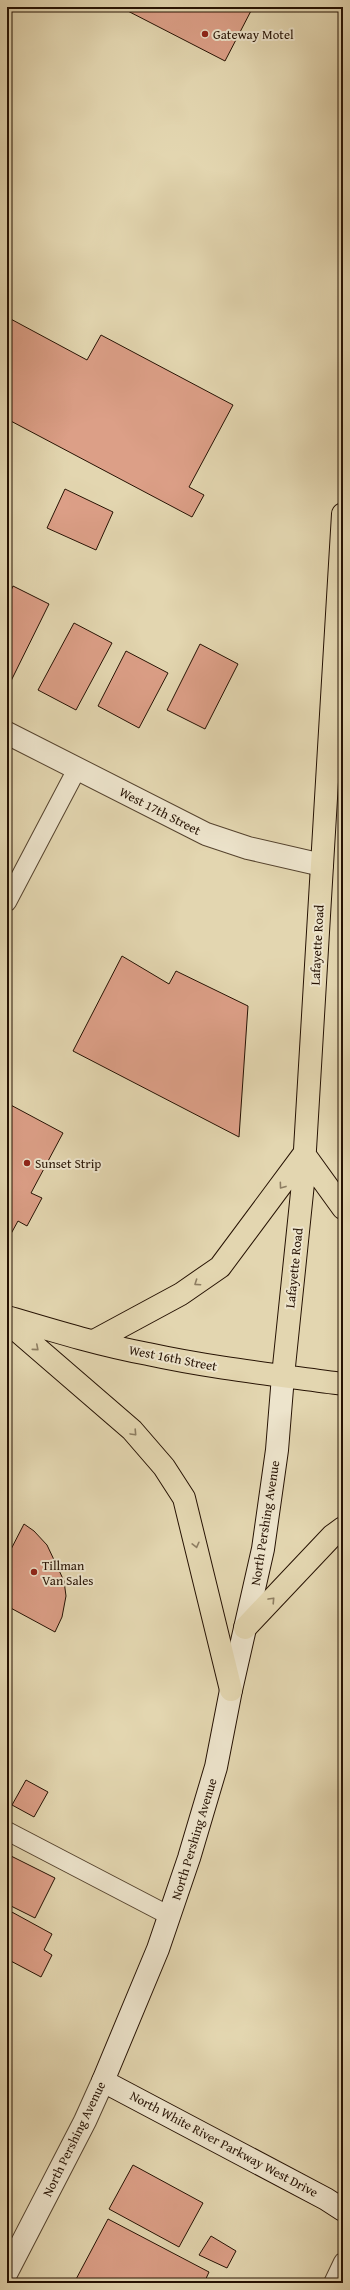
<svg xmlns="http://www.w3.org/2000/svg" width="350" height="2290" viewBox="0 0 350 2290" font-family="'Gentium Book Plus',serif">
<rect width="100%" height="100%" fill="#e3d6b0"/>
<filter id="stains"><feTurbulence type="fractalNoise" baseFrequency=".005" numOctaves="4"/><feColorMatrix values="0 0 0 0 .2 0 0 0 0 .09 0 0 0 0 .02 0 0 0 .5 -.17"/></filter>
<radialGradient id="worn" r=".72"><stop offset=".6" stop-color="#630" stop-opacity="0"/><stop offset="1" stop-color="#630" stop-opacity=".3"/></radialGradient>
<path fill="#dc9f87" stroke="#261203" d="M120,7H253L225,61Z
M7,317L87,360L101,335L233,405L189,487L204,495L192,517L7,419Z
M65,489L113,512L96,550L47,528Z
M13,586L49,604L8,687L7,599Z
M74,623L112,643L76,710L38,690Z
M200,644L238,664L205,729L167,710Z
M126,651L168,673L139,728L98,706Z
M122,956L169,984L176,971L248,1006L239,1137L73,1051Z
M7,1103L63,1133L31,1193L42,1198L27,1226L18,1221L7,1241Z
M24,1524L34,1531L47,1545L64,1581L66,1596L62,1617L55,1632L7,1606V1557Z
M26,1780L48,1792L34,1817L12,1805Z
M7,1854L55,1878L35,1918L7,1904Z
M10,1911L52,1934L44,1950L52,1955L41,1977L7,1959V1916Z
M133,2165L203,2203L179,2247L109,2209Z
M108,2219L209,2272L204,2283H74Z
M211,2236L236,2251L227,2268L199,2255Z"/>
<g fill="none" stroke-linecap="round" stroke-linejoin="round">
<g stroke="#55432e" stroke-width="20">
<path id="service" d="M7,902L77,769
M7,1831L170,1916
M333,2283L343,2262"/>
</g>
<g stroke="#55432e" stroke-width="24">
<path id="minor" d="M7,733L206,834L248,848L322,865"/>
</g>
<g stroke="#55432e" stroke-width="24">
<path id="tertiary" d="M7,2272L85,2121L103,2081"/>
</g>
<g stroke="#261203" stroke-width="24">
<path id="secondary" d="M283,1376L277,1450L263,1549L231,1690L216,1767L189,1858L158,1949L103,2081L326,2199L343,2210"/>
</g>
<g stroke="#261203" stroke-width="24">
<path id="primary" d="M304,1154L343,1208
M7,1317C54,1331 100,1345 148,1354C212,1368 278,1375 343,1384
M7,1322L132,1430L164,1467L184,1498L231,1690
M94,1341L181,1294L220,1267L304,1154
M283,1376L303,1183L343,514
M245,1628L332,1536L343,1528"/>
</g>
<use href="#service" stroke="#ede4cc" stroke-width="18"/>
<use href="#minor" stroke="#ede4cc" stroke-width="22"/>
<use href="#tertiary" stroke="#ede4cc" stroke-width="22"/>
<use href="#secondary" stroke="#ede4cc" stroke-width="22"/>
<use href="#primary" stroke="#e3d6b0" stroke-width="22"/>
</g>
<defs><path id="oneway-chevron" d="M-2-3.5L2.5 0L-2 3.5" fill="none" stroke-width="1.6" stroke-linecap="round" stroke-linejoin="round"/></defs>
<g stroke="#8e7e62">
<use href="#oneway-chevron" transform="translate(282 1186) rotate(126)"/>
<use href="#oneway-chevron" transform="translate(197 1283) rotate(146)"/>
<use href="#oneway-chevron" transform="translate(36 1348) rotate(41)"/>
<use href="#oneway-chevron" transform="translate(134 1433) rotate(47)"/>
<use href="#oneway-chevron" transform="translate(196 1545) rotate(76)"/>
<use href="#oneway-chevron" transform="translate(272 1600) rotate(-47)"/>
</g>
<g fill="#8f2418" stroke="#ede4cc" stroke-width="1.5">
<circle cx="205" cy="34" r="4"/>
<circle cx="27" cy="1163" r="4"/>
<circle cx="34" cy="1572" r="4"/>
</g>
<g text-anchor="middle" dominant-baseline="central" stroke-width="4" stroke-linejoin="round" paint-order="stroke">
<g font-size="13" fill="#261203" stroke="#ede4cc" text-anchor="start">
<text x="213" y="34">Gateway Motel</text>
<text x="35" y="1163">Sunset Strip</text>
<text x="42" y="1565">Tillman<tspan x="42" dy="15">Van Sales</tspan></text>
</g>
<g font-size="13" fill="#261203" stroke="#ede4cc">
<text transform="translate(160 811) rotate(27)">West 17th Street</text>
<text transform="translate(317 945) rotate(-87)">Lafayette Road</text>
<text transform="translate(294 1268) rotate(-84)">Lafayette Road</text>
<text transform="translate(173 1358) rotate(11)">West 16th Street</text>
<text transform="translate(265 1523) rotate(-81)">North Pershing Avenue</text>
<text transform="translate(194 1839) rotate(-73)">North Pershing Avenue</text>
<text transform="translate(74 2139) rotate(-64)">North Pershing Avenue</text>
<text transform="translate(224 2144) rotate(28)">North White River Parkway West Drive</text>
</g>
</g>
<rect width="350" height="2290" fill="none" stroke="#e3d6b0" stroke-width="24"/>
<rect x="8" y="8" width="334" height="2274" fill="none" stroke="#261203" stroke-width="2"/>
<rect x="12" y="12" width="326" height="2266" fill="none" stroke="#261203"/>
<rect width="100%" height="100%" filter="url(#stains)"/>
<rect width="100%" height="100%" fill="url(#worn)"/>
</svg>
